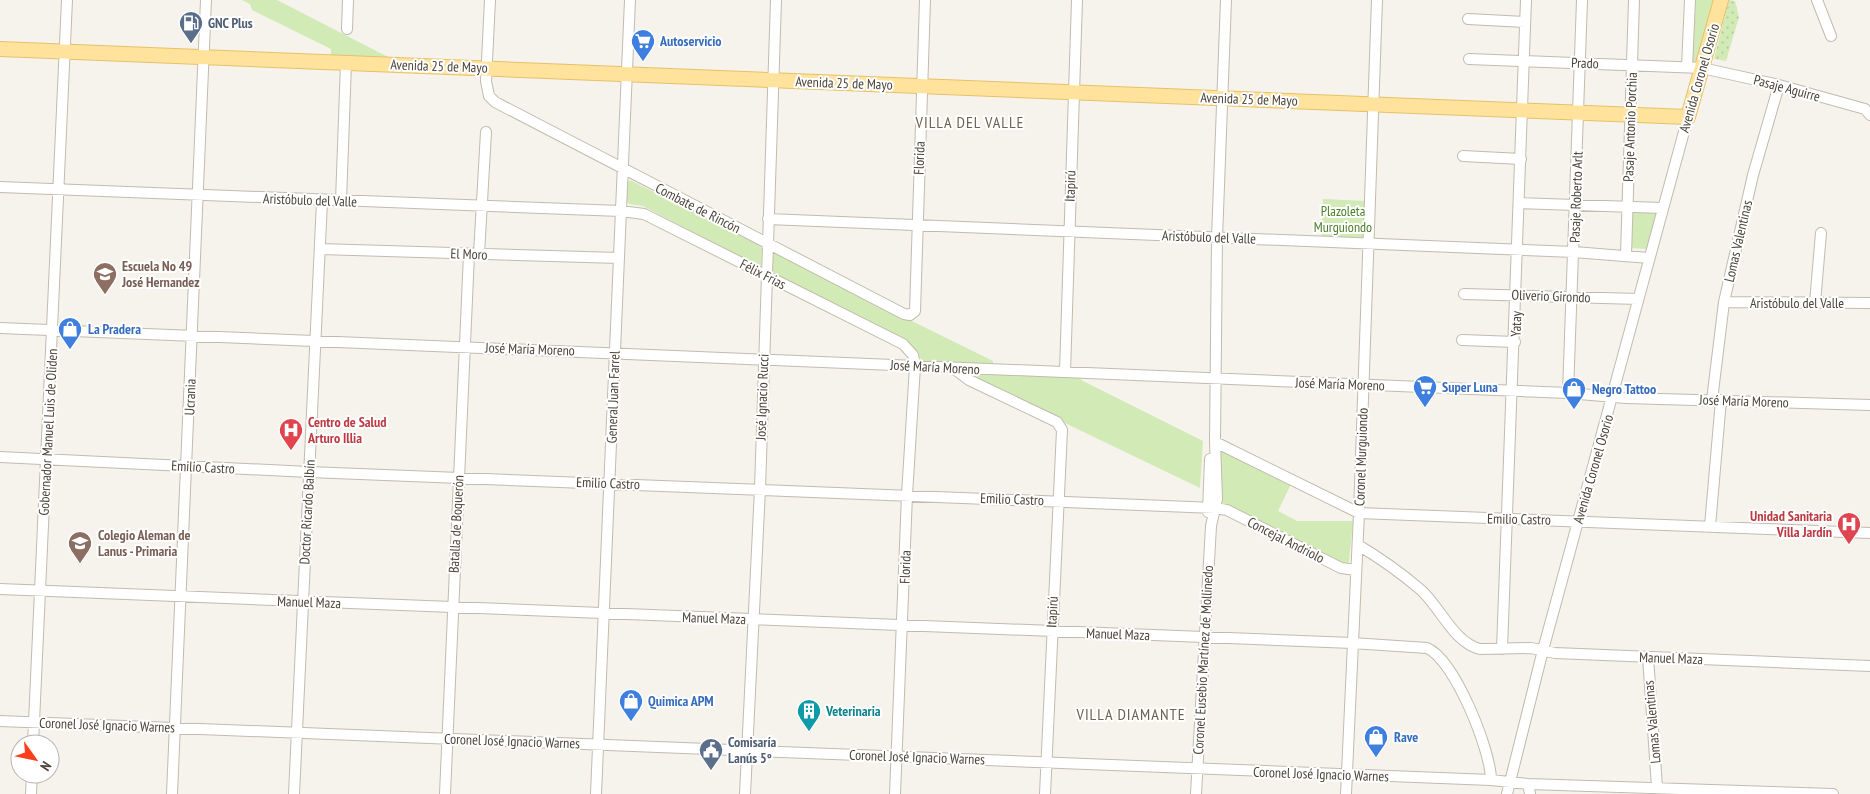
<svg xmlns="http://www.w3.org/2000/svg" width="1870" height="794" viewBox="0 0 1870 794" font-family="'PT Sans Narrow',sans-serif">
<defs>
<pattern id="grass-dots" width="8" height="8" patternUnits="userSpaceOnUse" patternTransform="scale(1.25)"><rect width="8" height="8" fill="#d2eab5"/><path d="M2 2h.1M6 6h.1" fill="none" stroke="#b6ca9c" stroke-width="1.8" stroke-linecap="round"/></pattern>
</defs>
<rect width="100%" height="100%" fill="#f6f3ec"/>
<path fill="url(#grass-dots)" d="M1729,0L1735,1L1739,17L1726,61L1714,59Z"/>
<path fill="#d2eab5" d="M242,0H277L390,58L331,55V49L252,10L250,4Z
M1693,0H1716L1699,60L1691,62Z
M630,180L758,245L762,248L761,265L757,266L643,206L629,204L625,198L627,183Z
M1323,199L1366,201L1364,239L1321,237Z
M1632,211L1658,212L1647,249L1630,248Z
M772,252L993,361V365L923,362L914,351L774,275L771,271Z
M969,372L1082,376L1081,380L1203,441L1200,488L969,377Z
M1220,446L1292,482L1278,511L1297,521H1353L1349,562L1341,565L1219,504Z"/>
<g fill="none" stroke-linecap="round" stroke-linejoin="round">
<g stroke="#c2bbae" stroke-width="12">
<path id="minor" d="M490,0L486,81L489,96L495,102L904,314L910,315L915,311L925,0
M1817,0L1831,36
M1468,19L1525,22
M347,29L348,0
M1469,59L1702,68L1779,85L1865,109L1870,115
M1687,67L1690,0
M1463,156L1521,159
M0,187L621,211L644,214L903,344L913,355L915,366L907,495L895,794
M341,201L346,63
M1519,203L1663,208
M768,219L1574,252L1649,258
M320,249L619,258
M479,254L486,132
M1626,255L1634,0
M1464,294L1638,299
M1724,302L1870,303
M1815,303L1821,233
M0,328L1568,393L1626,398L1870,405
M1462,340L1515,342
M953,368L969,380L1057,422L1062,430L1045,794
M1065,372L1077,0
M1568,393L1582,0
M1712,400L1724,302L1753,175L1779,85
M1215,442L1359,513L1870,533
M0,457L309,472L1215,508L1227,510L1341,568L1356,570
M1208,512L1210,459
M1710,526L1721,400
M1358,545C1380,558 1401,573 1421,590C1440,607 1454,643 1480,649L1531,648L1555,653L1870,666
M0,589L1352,643L1427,648C1455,660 1491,751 1491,780
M1502,649L1526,0
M1648,657L1657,787
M0,721L1491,780L1528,784L1833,794
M33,744L67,0
M1528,784L1530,794
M31,794L32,774
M172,794L206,0
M294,794L322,201
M445,794L469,254
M596,794L630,0
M745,794L760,489L776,0
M1196,794L1211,526L1217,499L1215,442L1217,238L1226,0
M1346,794L1359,513L1377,0
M1507,794L1543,650L1688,117"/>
</g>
<g stroke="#e6c16a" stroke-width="16">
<path id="major" d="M0,49L1688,117L1721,0"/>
</g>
<use href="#minor" stroke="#fff" stroke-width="10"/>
<use href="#major" stroke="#ffe39c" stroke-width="14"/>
</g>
<defs>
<g id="fuel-pin" transform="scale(1.25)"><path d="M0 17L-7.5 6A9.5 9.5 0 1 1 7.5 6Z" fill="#5c6f8a" stroke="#fff"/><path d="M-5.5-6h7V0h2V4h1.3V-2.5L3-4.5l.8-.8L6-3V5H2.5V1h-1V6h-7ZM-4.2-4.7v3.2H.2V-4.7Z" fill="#fff"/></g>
<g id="supermarket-pin" transform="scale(1.25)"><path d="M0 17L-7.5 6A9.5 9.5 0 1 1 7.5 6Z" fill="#3f7fe0" stroke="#fff"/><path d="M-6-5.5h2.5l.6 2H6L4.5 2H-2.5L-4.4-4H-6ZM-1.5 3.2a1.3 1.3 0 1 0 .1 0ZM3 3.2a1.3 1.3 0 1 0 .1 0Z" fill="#fff"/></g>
<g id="school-pin" transform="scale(1.25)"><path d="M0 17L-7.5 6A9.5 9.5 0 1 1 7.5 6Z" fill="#8d6e63" stroke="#fff"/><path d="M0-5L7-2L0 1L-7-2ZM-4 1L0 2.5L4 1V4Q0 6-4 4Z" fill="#fff"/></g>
<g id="shop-pin" transform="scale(1.25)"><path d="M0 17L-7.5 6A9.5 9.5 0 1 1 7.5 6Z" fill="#3f7fe0" stroke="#fff"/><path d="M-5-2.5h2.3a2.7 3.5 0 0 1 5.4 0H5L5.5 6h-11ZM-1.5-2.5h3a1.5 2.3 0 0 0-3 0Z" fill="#fff"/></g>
<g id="hospital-pin" transform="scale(1.25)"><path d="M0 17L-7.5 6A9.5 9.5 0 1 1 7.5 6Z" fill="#e0444e" stroke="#fff"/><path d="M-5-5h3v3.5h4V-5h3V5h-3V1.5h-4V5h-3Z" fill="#fff"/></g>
<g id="building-pin" transform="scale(1.25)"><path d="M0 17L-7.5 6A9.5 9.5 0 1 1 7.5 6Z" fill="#0f9aa8" stroke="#fff"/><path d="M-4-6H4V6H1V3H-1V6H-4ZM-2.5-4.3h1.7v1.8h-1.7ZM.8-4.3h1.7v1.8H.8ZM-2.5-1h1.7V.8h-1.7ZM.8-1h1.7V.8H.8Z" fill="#fff"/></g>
<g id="civic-pin" transform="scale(1.25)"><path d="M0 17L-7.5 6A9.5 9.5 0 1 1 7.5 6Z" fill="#5c6f8a" stroke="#fff"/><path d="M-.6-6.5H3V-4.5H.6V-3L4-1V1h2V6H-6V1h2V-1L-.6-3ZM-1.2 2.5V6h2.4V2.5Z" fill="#fff"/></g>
</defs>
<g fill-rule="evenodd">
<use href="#fuel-pin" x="191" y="23"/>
<use href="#supermarket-pin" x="643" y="41"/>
<use href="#school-pin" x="105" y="274"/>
<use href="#shop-pin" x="70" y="329"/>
<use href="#supermarket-pin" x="1425" y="387"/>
<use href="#shop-pin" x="1574" y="389"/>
<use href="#hospital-pin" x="291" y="430"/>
<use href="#hospital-pin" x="1849" y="524"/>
<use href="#school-pin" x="80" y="543"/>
<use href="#shop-pin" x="631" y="701"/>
<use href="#building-pin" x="809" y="711"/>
<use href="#shop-pin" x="1376" y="737"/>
<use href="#civic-pin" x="711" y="750"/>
</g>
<g text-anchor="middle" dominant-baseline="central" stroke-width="4" stroke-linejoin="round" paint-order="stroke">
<g font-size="14" font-weight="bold" fill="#4e5e75" stroke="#fff" text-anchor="start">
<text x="208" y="23">GNC Plus</text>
<text x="728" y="742">Comisaría<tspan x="728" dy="16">Lanús 5°</tspan></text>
</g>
<g font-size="14" font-weight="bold" fill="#366cbe" stroke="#fff" text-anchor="start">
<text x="660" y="41">Autoservicio</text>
<text x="88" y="329">La Pradera</text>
<text x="1442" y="387">Super Luna</text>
<text x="1592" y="389">Negro Tattoo</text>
<text x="648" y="701">Quimica APM</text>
<text x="1394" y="737">Rave</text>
</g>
<g font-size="14" fill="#4b4439" stroke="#fff">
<text transform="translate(1585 63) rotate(2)">Prado</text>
<text transform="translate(439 66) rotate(2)">Avenida 25 de Mayo</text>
<text transform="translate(1699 78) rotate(-74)">Avenida Coronel Osorio</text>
<text transform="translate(844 83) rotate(2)">Avenida 25 de Mayo</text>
<text transform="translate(1787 88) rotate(15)">Pasaje Aguirre</text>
<text transform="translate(1249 99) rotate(2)">Avenida 25 de Mayo</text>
<text transform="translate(1630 127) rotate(-88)">Pasaje Antonio Porchia</text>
<text transform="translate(919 158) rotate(-88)">Florida</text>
<text transform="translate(1070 186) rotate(-88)">Itapirú</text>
<text transform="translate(1576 197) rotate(-88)">Pasaje Roberto Arlt</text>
<text transform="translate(310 200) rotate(2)">Aristóbulo del Valle</text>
<text transform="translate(698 208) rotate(27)">Combate de Rincón</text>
<text transform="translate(1209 237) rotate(2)">Aristóbulo del Valle</text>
<text transform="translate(1738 241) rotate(-77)">Lomas Valentinas</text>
<text transform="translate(469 254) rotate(2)">El Moro</text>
<text transform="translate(763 274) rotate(27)">Félix Frias</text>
<text transform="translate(1551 296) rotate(2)">Oliverio Girondo</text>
<text x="1797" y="303">Aristóbulo del Valle</text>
<text transform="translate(1516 324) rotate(-88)">Yatay</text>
<text transform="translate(530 349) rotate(2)">José María Moreno</text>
<text transform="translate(935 367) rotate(3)">José María Moreno</text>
<text transform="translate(1340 384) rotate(2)">José María Moreno</text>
<text transform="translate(190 397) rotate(-88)">Ucrania</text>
<text transform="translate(613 397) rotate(-88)">General Juan Farrel</text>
<text transform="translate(762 397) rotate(-88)">José Ignacio Rucci</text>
<text transform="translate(1744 401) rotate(2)">José María Moreno</text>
<text transform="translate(48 432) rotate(-87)">Gobernador Manuel Luis de Oliden</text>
<text transform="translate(1361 457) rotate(-88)">Coronel Murguiondo</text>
<text transform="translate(203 467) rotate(3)">Emilio Castro</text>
<text transform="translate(1593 469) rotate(-74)">Avenida Coronel Osorio</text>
<text transform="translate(608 483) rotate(2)">Emilio Castro</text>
<text transform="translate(1012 499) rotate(2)">Emilio Castro</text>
<text transform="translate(307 512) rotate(-87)">Doctor Ricardo Balbín</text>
<text transform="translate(1519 519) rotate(1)">Emilio Castro</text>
<text transform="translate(456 524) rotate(-87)">Batalla de Boquerón</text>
<text transform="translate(1286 540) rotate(27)">Concejal Andriolo</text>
<text transform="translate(905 567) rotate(-88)">Florida</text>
<text transform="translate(309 602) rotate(2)">Manuel Maza</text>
<text transform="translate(1052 612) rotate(-87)">Itapirú</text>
<text transform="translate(714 618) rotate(2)">Manuel Maza</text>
<text transform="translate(1118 634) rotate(2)">Manuel Maza</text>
<text transform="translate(1671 658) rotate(2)">Manuel Maza</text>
<text transform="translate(1203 660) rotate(-87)">Coronel Eusebio Martínez de Mollinedo</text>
<text transform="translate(1652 722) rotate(-95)">Lomas Valentinas</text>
<text transform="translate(107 725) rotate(2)">Coronel José Ignacio Warnes</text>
<text transform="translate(512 741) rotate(2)">Coronel José Ignacio Warnes</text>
<text transform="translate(917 757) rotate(2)">Coronel José Ignacio Warnes</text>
<text transform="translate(1321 774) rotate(2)">Coronel José Ignacio Warnes</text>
</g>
<g font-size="14" fill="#4a7f2a" stroke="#fff">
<text x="1343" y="211">Plazoleta<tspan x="1343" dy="16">Murguiondo</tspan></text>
</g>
<g font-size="14" font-weight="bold" fill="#785e54" stroke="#fff" text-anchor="start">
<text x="122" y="266">Escuela No 49<tspan x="122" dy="16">José Hernandez</tspan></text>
<text x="98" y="535">Colegio Aleman de<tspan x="98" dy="16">Lanus - Primaria</tspan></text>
</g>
<g font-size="14" font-weight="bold" fill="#be3a42" stroke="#fff" text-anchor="start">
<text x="308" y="422">Centro de Salud<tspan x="308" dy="16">Arturo Illia</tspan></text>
<text x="1832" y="516" text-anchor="end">Unidad Sanitaria<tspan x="1832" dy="16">Villa Jardín</tspan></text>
</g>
<g font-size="14" font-weight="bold" fill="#0d838f" stroke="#fff" text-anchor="start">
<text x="826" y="711">Veterinaria</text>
</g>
<g font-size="16" letter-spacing="1" fill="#6e6250" stroke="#fff">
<text x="970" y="122">VILLA DEL VALLE</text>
<text x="1131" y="714">VILLA DIAMANTE</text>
</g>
</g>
<g transform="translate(35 759) rotate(123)"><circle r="24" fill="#ffffff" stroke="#b7b4b0"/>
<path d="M0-4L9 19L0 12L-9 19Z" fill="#fc3f1d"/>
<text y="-8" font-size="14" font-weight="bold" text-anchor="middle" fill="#4b4439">N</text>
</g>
</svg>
